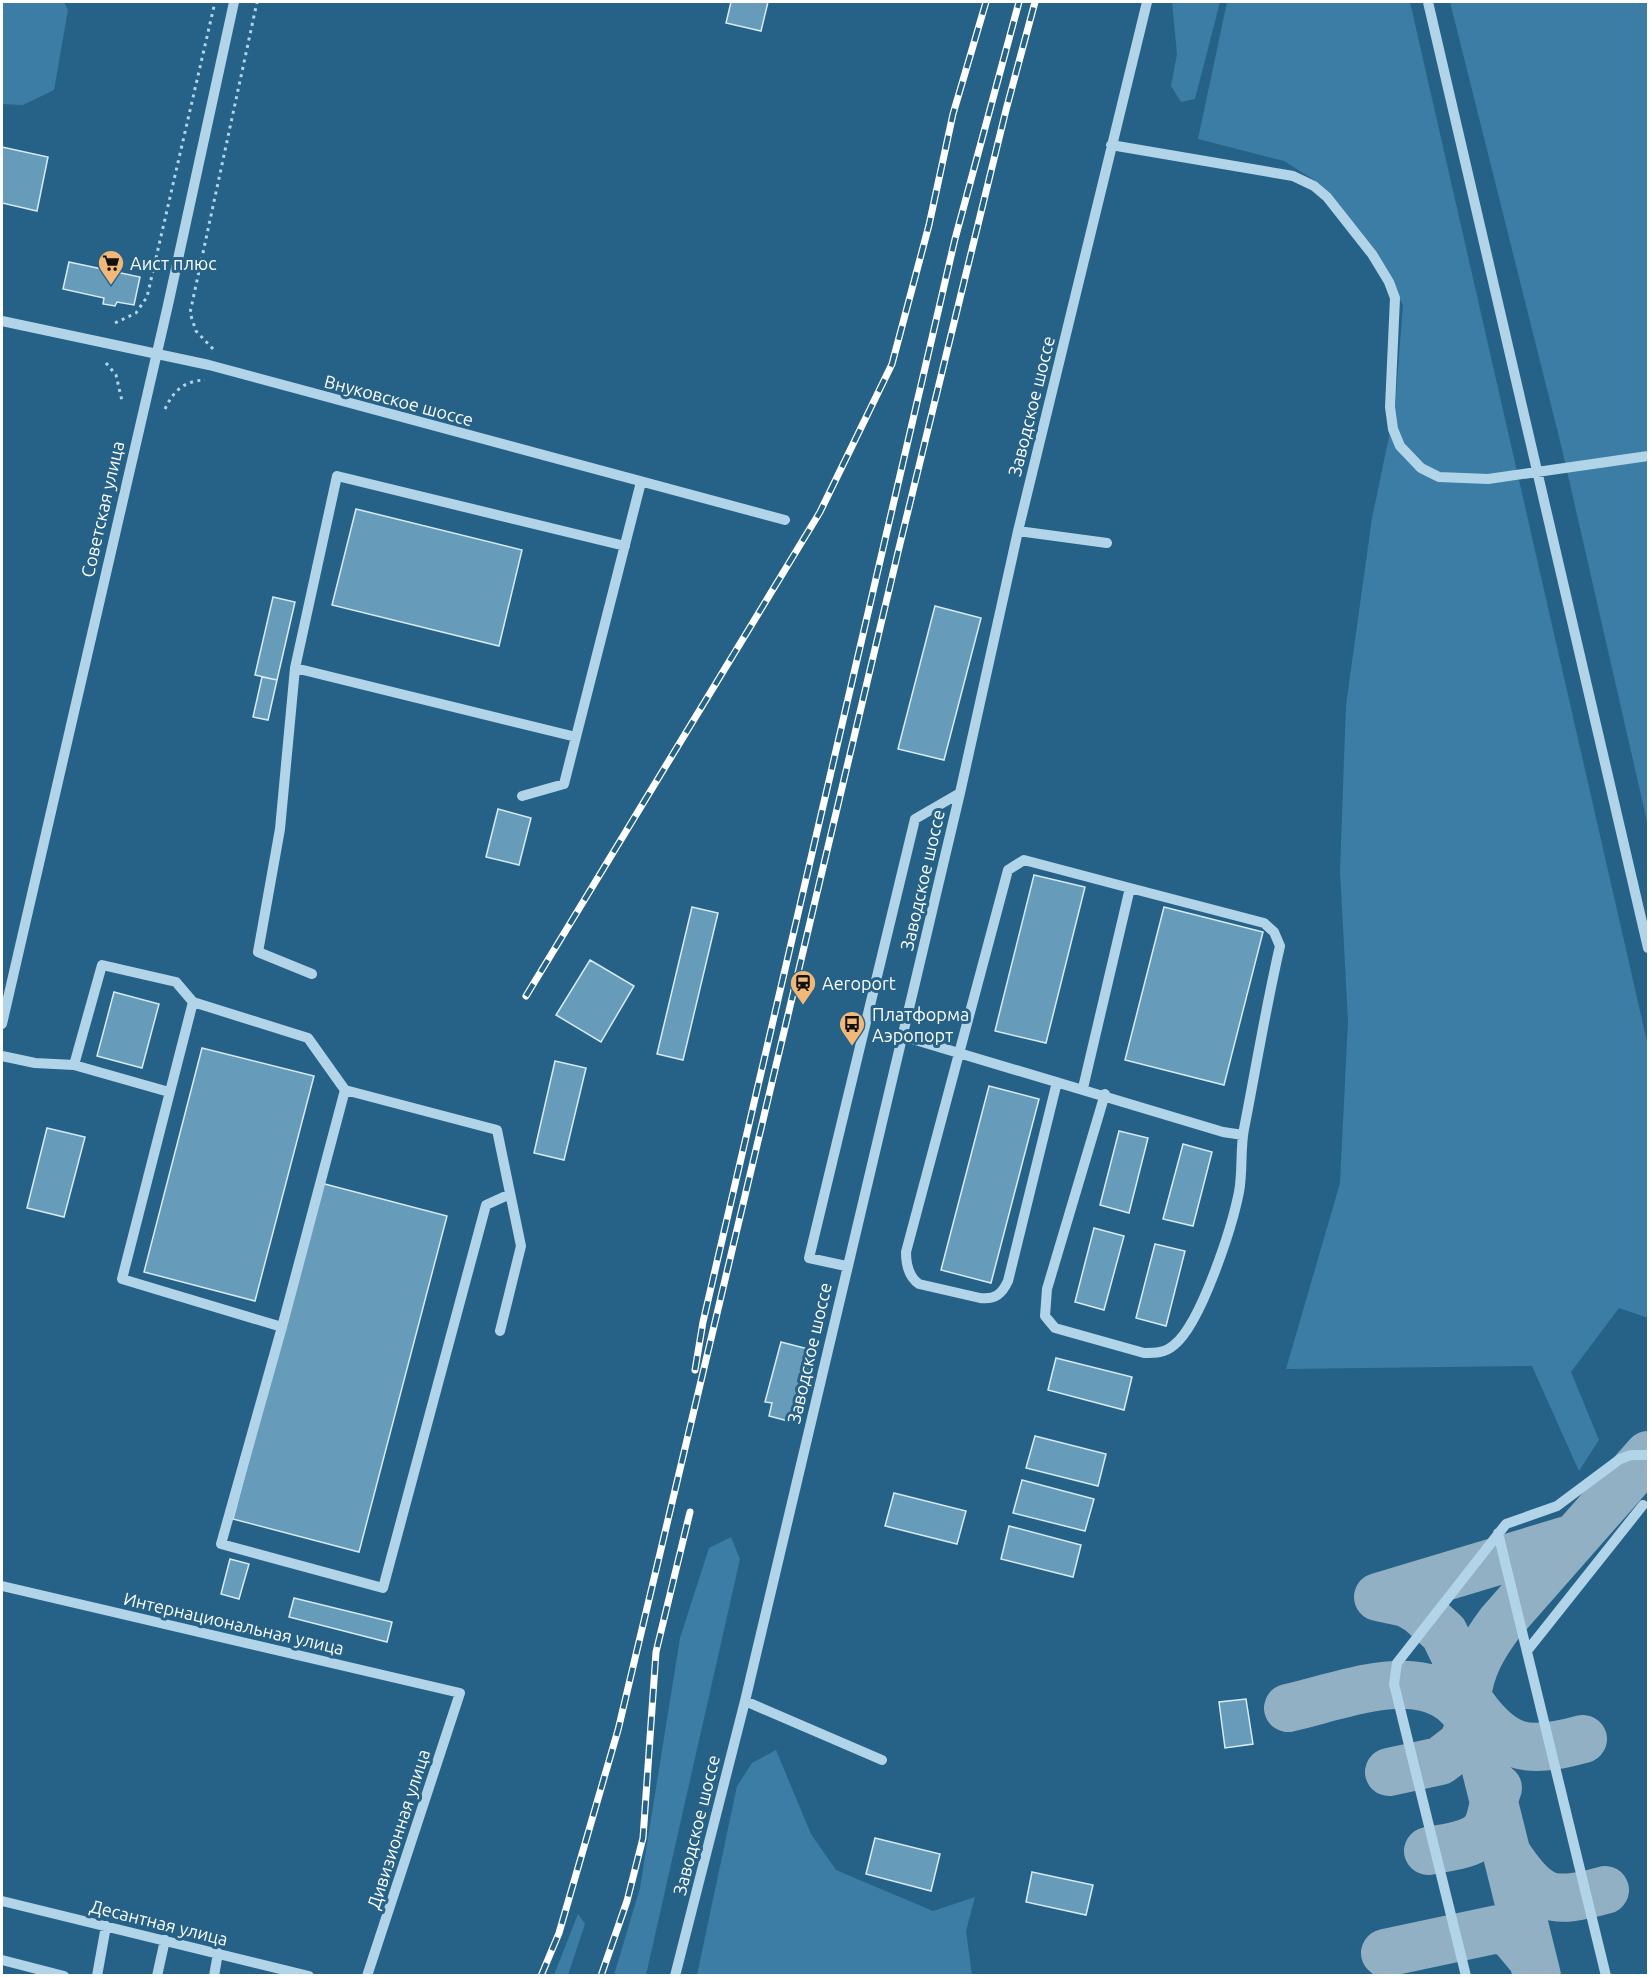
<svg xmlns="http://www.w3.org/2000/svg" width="1650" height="1977" viewBox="0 0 1650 1977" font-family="Ubuntu,sans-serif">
<rect width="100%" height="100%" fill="#266287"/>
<path fill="#3b7da4" d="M2,2H64L68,10L54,90L23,105L2,104Z
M1172,2H1220L1195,99L1181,102L1171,86L1177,54Z
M1227,2H1410L1648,1046V1318L1619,1308L1571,1372L1599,1440L1579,1471L1532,1366L1286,1369L1340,1183L1348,1021L1340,871L1346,705L1372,518L1395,408L1403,305L1360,231L1314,180L1284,161L1198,139Z
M1450,2H1648V826L1562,449Z
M731,1537L740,1559L646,1975H614L640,1888L680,1638L709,1548Z
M776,1750L811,1834L836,1870L933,1911L975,1897L966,1931L972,1975H697L737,1786L752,1763Z
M578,1914L585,1924L568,1975H554Z"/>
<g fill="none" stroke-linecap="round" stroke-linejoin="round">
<path stroke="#92b0c3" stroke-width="48" d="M1378,1597L1406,1603L1420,1611L1444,1633L1460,1666L1472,1721L1462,1744L1440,1761L1389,1772
M1378,1597L1574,1538
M1288,1708C1355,1693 1450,1650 1479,1742L1537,1976
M1583,1739C1525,1755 1502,1750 1467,1698C1470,1668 1483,1646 1501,1622L1648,1455
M1428,1851C1447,1847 1479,1846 1488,1825C1493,1813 1493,1800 1498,1788
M1507,1854C1538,1901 1551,1905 1605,1890
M1385,1953L1498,1929L1512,1935L1532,1959"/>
</g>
<path fill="#679bba" stroke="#d6ebf7" stroke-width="1.5" d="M731,2H768L761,31L726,23Z
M2,147L48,157L37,211L2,203Z
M69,262L140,277L134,305L117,302L115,306L103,304L104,298L63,289Z
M356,509L522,550L499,646L332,605Z
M273,597L295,602L277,680L255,675Z
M935,606L981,618L944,760L898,749Z
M262,677L277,680L268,720L253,717Z
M498,809L531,818L519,865L486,857Z
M1034,875L1085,887L1046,1043L995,1031Z
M692,907L718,913L683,1060L657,1054Z
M1164,907L1263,932L1224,1085L1125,1060Z
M590,960L634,986L601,1042L556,1015Z
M114,992L159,1004L142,1068L97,1056Z
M202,1048L314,1076L255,1301L144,1272Z
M555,1061L586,1068L564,1160L534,1153Z
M989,1086L1039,1099L991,1283L941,1270Z
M47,1128L85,1137L64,1217L27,1208Z
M1119,1131L1148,1138L1129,1213L1100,1205Z
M1183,1144L1212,1152L1193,1226L1163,1219Z
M321,1183L447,1216L359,1552L233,1519Z
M1094,1228L1124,1236L1104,1310L1075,1302Z
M1155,1244L1185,1251L1166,1326L1136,1318Z
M781,1342L816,1351L801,1411L796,1409L792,1422L769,1416L772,1403L765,1402Z
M1056,1358L1132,1377L1124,1410L1048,1390Z
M1035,1436L1106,1454L1098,1486L1026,1468Z
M1022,1480L1094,1499L1085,1531L1013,1513Z
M894,1493L966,1511L957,1544L885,1526Z
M1009,1526L1081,1545L1073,1577L1001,1559Z
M230,1559L249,1564L239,1599L221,1594Z
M294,1598L392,1622L387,1642L289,1617Z
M1246,1699L1253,1744L1225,1748L1219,1702Z
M875,1838L940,1854L931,1891L866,1874Z
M1032,1872L1093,1885L1086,1915L1026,1902Z"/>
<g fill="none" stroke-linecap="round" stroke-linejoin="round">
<path stroke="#b2d4e8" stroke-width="3" stroke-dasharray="3 4.5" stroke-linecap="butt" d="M115,323L136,313L147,297L215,2
M213,349L196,331L190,313L257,2
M106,363L116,375L122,401
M165,409C174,390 184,381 205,380"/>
<path stroke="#b2d4e8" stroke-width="10" d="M1428,2L1648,948
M1111,145L1293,176L1314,186L1327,197L1372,254L1389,282L1395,298L1390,407L1393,429L1400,446L1421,468L1439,477L1488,479L1648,456
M2,321L209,365L785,520
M1018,531L1107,543
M295,668L576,737
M522,796L564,784L641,482
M312,974L258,952L280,829L295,668L337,476L625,546
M193,1002L122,1279L282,1327
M2,1024L168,305L234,2
M902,1036L1223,1132L1243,1135
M2,1056L35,1063L74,1065L169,1092
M74,1065L102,965L176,982L193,1002L308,1038L345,1090L497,1130L521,1246L500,1331
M1057,1082L1008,1281C1002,1294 995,1300 980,1298L919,1284C909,1277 906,1265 906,1252L1008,870L1024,860L1130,888L1083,1088
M345,1090L282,1327L221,1544L383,1588L486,1205L510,1194
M1105,1094L1047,1289L1045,1316L1055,1328L1144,1353C1155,1353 1165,1353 1174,1345C1201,1324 1232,1227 1239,1192C1243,1171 1240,1149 1244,1129C1256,1068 1266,1006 1280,946L1274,932L1264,923L1130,888
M846,1266L809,1258L915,819L960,793
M1498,1533L1606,1976
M2,1586L460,1693L367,1976
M1527,1651L1643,1505
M745,1701L882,1760
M2,1901L309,1976
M2,1960L64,1976
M97,1976L106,1926
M157,1976L165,1940
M214,1976L218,1953
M675,1976L745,1701L960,793L1018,531L1147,2
M1466,1976L1394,1684L1397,1663L1506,1524L1557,1506L1620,1459L1631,1455H1648"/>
<g stroke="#fff" stroke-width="7">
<path id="rail" d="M526,996L820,512L892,364L929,225L953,114L986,2
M695,1370L703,1322L955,239L1019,2
M541,1976L559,1933L618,1730L899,548L1006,110L1035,2
M601,1976L627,1901L643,1838L656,1652L690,1512"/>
</g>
<use href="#rail" stroke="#266287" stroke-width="4.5" stroke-dasharray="14" stroke-linecap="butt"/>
</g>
<defs>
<g id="supermarket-pin" transform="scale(1.35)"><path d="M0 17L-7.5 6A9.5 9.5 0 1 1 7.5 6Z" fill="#f1b877" stroke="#266287"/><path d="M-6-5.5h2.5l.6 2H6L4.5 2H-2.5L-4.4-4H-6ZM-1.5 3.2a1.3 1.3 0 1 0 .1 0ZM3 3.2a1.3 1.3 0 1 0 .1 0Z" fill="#111"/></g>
<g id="station-pin" transform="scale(1.35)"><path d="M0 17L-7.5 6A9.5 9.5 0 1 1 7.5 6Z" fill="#f1b877" stroke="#266287"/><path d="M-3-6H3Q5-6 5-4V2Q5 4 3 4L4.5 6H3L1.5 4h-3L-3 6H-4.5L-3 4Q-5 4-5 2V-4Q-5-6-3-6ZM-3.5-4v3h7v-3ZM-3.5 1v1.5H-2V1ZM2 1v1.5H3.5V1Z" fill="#111"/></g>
<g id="bus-pin" transform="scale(1.35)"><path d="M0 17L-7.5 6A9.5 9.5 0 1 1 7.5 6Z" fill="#f1b877" stroke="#266287"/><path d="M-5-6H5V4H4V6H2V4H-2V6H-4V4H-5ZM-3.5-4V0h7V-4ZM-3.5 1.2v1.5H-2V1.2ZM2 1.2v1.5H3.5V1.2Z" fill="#111"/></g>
</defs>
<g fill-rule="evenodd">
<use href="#supermarket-pin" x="111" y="263"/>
<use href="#station-pin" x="803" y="983"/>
<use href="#bus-pin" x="852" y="1024"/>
</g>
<g text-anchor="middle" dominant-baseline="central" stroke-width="6" stroke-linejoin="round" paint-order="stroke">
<g font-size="18" fill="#fff" stroke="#266287" text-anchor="start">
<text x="130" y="263">Аист плюс</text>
<text x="822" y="983">Aeroport</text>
<text x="872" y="1014">Платформа<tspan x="872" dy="21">Аэропорт</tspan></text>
</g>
<g font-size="18" fill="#fff" stroke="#266287">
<text transform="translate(399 400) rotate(15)">Внуковское шоссе</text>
<text transform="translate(1031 406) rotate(-76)">Заводское шоссе</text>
<text transform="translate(102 509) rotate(-77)">Советская улица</text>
<text transform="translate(922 880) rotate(-77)">Заводское шоссе</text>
<text transform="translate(809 1353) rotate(-77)">Заводское шоссе</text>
<text transform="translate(234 1623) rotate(13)">Интернациональная улица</text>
<text transform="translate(696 1825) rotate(-76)">Заводское шоссе</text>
<text transform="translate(398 1829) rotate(-72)">Дивизионная улица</text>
<text transform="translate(159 1922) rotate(14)">Десантная улица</text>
</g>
</g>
<rect width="1650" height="1977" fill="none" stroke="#ffffff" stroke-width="6"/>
</svg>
